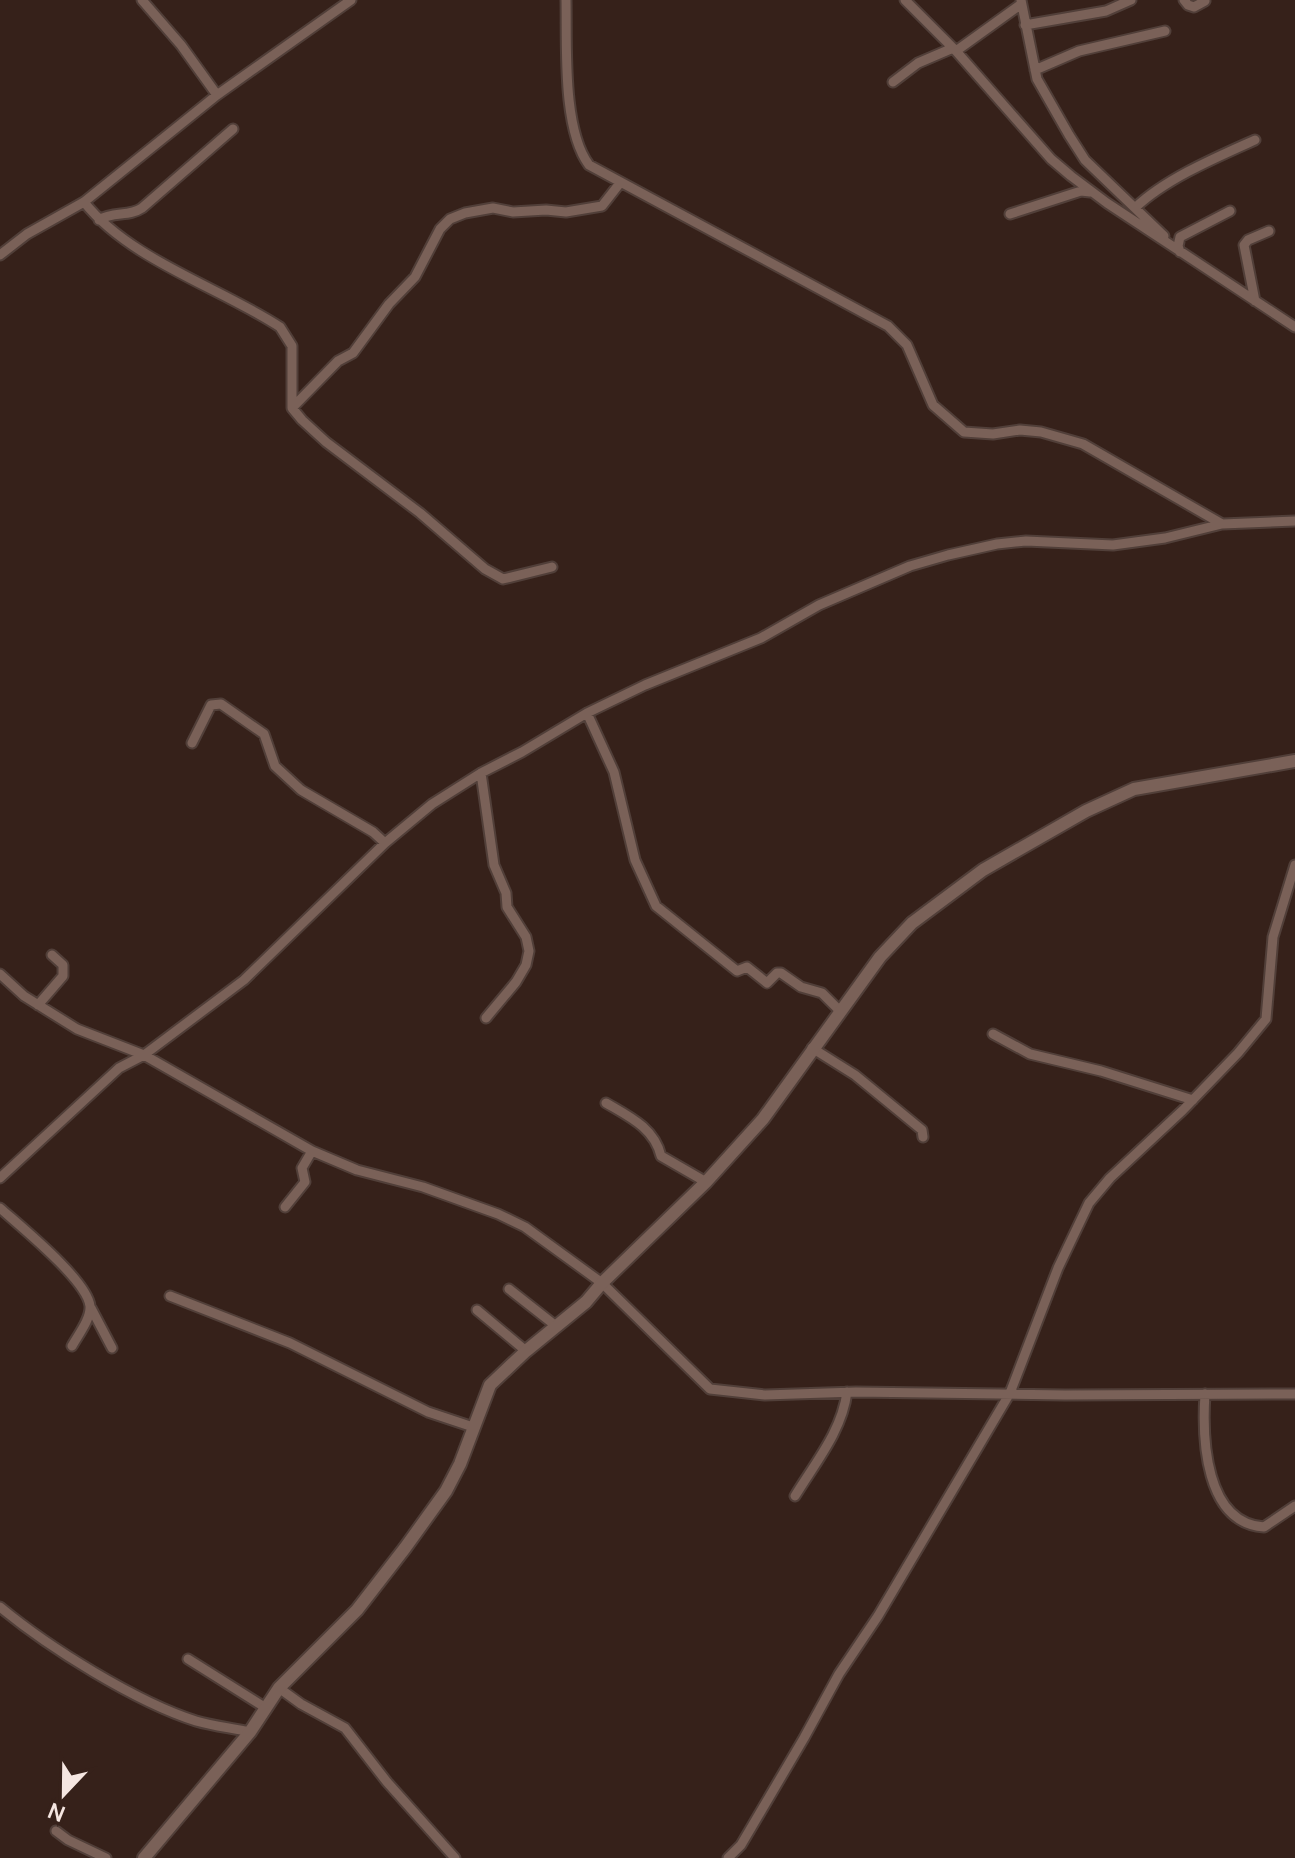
<svg xmlns="http://www.w3.org/2000/svg" width="1295" height="1858" viewBox="0 0 1295 1858" font-family="Manrope,sans-serif">
<rect width="100%" height="100%" fill="#36211a"/>
<g fill="none" stroke-linecap="round" stroke-linejoin="round">
<g stroke="#513f39" stroke-width="13">
<path id="street" d="M142,0L181,45L217,95
M566,0C567,45 562,129 589,165L888,326L907,345L933,405L964,432L993,434L1020,430L1041,432L1083,444L1222,524
M905,0L956,51L1051,159L1071,176L1107,203L1295,327
M1021,0L1037,79L1069,135L1085,160L1164,236
M1184,0L1188,5L1194,7L1205,1
M1025,25L1106,11L1131,0
M956,51L1020,5
M1035,70L1079,51L1165,31
M893,82L918,63L953,48
M84,202C130,260 219,287 280,327L292,346V408L302,420L326,442L420,513L485,569L503,579L552,567
M1135,208C1165,179 1217,157 1255,140
M1010,214L1081,191L1090,192
M99,220C113,211 129,217 142,208L233,129
M1180,252L1178,246L1180,237L1230,211
M0,255L27,234L84,202L217,95L351,0
M1255,301L1244,245L1248,240L1269,231
M292,408L338,361L353,353L389,304L415,277L440,229L450,219L465,213L493,208L513,212L546,210L566,212L602,206L620,183
M587,713L614,772L635,860L656,906L737,971L747,967L767,983L777,973H781L801,987L822,993L839,1010
M192,743L211,705L221,704L264,734L275,766L301,790L373,832L385,843
M481,773L494,865L506,893L507,907L526,937L529,951L526,965L516,982L486,1018
M0,974L24,996L77,1029L144,1055L312,1151L357,1170L423,1187L498,1214L525,1227L602,1283L710,1389L765,1395L856,1392L1065,1395L1295,1394
M38,1005L63,976V965L52,955
M993,1034L1030,1054L1101,1071L1193,1100
M812,1048L855,1075L922,1130L923,1137
M606,1103C630,1117 654,1128 661,1156L706,1182
M0,1178L119,1068L144,1055L244,980L385,843L432,804L481,773L522,752L587,713L645,685L761,638L819,605L910,566L948,555L997,544L1026,541L1113,545L1165,538L1222,524L1295,521
M285,1207L305,1182L302,1168L312,1151
M0,1208C20,1226 87,1280 90,1306C91,1319 78,1335 72,1346
M509,1289L556,1326
M170,1296L290,1343L428,1412L473,1427
M91,1308L112,1348
M477,1310L526,1351
M1205,1394C1202,1439 1205,1523 1264,1527L1295,1506
M795,1496C815,1463 842,1431 847,1392
M0,1607C48,1647 136,1702 196,1721C213,1726 232,1728 250,1732
M188,1659L266,1708
M279,1688L301,1704L345,1728L387,1782L455,1858
M56,1831L68,1840L106,1858
M728,1858L741,1845L804,1738L839,1674L878,1616L1010,1393L1058,1268L1089,1203L1110,1178L1183,1110L1238,1053L1266,1019L1273,937L1295,865"/>
</g>
<g stroke="#513f39" stroke-width="16">
<path id="secondary" d="M144,1858L250,1732L279,1688L357,1610L405,1548L446,1491L460,1464L490,1385L526,1351L586,1302L602,1283L706,1182L763,1119L880,957L912,923L983,870L1086,811L1134,789L1295,761"/>
</g>
<use href="#street" stroke="#7a6158" stroke-width="9"/>
<use href="#secondary" stroke="#7a6158" stroke-width="12"/>
</g>
<g transform="translate(64 1794) rotate(202)" stroke="#36211a" stroke-width="6" paint-order="stroke">
<path d="M0-6L14 30L0 20L-14 30Z" fill="#f5e6e1"/>
<text y="-12" font-size="22" font-weight="bold" text-anchor="middle" fill="#f5e6e1">N</text>
</g>
</svg>
